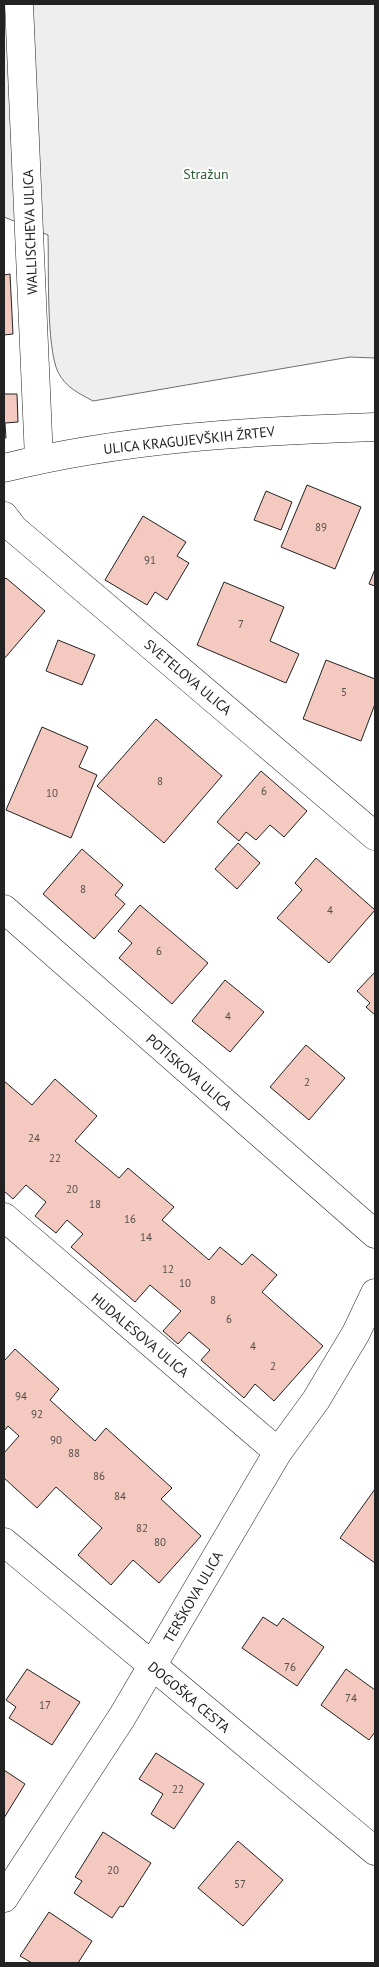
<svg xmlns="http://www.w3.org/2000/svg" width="379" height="1967" viewBox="0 0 379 1967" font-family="'PT Sans',sans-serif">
<rect width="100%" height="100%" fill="#fff"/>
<path fill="#eee" stroke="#6f6f6f" d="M4,4H375V358L350,357L93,401C80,394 65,387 58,372C46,347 49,267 48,235L4,217Z"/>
<path fill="#f3c9c0" stroke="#222" d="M10,274L13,334L4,335V275Z
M4,374V394H17L18,422L5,423L6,438H4Z
M307,485L361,507L335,569L281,547Z
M266,491L292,502L281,530L254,520Z
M143,516L186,542L177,556L189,563L167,600L155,592L147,605L105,580Z
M375,569V586L369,584Z
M6,578L45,611L4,659V580Z
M224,582L284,607L270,641L299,654L286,683L197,645Z
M58,640L95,655L82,685L46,671Z
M326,660L375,679V704L361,741L303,719Z
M156,719L222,776L164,843L97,786Z
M42,727L88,747L79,767L97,775L71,838L6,810Z
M261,771L307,811L284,837L270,825L256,840L246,832L239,841L217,822Z
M238,843L260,863L237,889L215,869Z
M82,849L123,885L115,895L125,904L94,939L43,894Z
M316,858L375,910L329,963L277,918L302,890L295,883Z
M140,905L208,963L172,1004L119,958L132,943L118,931Z
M375,972V1015L366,1007L370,1003L357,991Z
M225,980L264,1012L230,1052L192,1021Z
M306,1045L345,1078L309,1120L270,1087Z
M55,1079L97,1116L75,1141L119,1178L128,1168L174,1207L162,1220L209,1260L220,1247L242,1265L252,1254L277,1275L262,1292L323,1346L274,1401L255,1384L244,1398L201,1360L210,1350L189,1332L178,1344L163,1331L181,1311L150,1285L135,1302L71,1247L83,1234L67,1220L56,1233L35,1216L46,1202L26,1185L13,1199L4,1191V1081L32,1105Z
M15,1349L59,1389L50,1400L95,1441L106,1428L172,1488L161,1499L201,1536L159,1583L133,1560L111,1585L78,1555L102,1528L56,1487L37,1508L4,1478V1453L19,1436L8,1426L4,1431V1358L5,1360Z
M375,1489V1563L340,1538Z
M263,1617L277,1626L283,1618L324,1647L297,1686L242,1648Z
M27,1669L80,1702L52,1745L9,1718L16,1707L6,1700Z
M346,1669L375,1690V1732L369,1740L321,1705Z
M156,1753L204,1784L174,1829L151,1814L163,1794L139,1779Z
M4,1770L25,1784L4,1818Z
M103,1832L151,1863L123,1907L120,1906L112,1918L74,1893L82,1881L75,1877Z
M238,1841L283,1880L243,1926L198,1888Z
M49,1912L92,1941L78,1963H32L20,1956Z"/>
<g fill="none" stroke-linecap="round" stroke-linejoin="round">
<g stroke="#222" stroke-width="29">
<path id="minor" d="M19,4L39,459
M4,468C125,438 251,431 375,427
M4,516L14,529L375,836
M4,909L375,1234
M4,1217L278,1452
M4,1542L375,1851
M4,1898L122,1717L278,1452L316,1400L356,1333L375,1293"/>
</g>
<use href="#minor" stroke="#fff" stroke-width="28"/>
</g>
<g text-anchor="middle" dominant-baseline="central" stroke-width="4" stroke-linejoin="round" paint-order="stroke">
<g font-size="11" fill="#564c4a">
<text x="321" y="527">89</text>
<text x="150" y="560">91</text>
<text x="241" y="624">7</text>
<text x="344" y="692">5</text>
<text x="160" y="781">8</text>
<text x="264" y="791">6</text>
<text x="52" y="793">10</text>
<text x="83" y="889">8</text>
<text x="330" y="910">4</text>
<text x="159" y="951">6</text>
<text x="228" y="1016">4</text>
<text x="307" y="1082">2</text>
<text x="34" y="1138">24</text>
<text x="55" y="1158">22</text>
<text x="72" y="1189">20</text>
<text x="95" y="1204">18</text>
<text x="130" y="1219">16</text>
<text x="146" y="1237">14</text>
<text x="168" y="1269">12</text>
<text x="185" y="1283">10</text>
<text x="213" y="1300">8</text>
<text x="229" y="1319">6</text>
<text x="253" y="1346">4</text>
<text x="273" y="1366">2</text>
<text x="21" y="1396">94</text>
<text x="37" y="1414">92</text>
<text x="56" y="1440">90</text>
<text x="74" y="1453">88</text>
<text x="99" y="1476">86</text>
<text x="120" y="1496">84</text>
<text x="142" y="1528">82</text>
<text x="160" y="1542">80</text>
<text x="290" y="1667">76</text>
<text x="351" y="1698">74</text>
<text x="45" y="1705">17</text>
<text x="178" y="1789">22</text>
<text x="113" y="1870">20</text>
<text x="240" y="1884">57</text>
</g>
<g font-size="14" fill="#2f5e38" stroke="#fff">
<text x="206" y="174">Stražun</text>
</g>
<g font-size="14" fill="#222" stroke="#fff">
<text transform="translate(30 232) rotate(-92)">WALLISCHEVA ULICA</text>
<text transform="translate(189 440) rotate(-6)">ULICA KRAGUJEVŠKIH ŽRTEV</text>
<text transform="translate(188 677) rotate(40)">SVETELOVA ULICA</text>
<text transform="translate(189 1072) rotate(41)">POTISKOVA ULICA</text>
<text transform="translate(140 1335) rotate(40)">HUDALESOVA ULICA</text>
<text transform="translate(193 1597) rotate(-60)">TERŠKOVA ULICA</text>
<text transform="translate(189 1697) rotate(40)">DOGOŠKA CESTA</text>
</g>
</g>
<rect width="379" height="1967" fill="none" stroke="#222222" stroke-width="10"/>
</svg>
